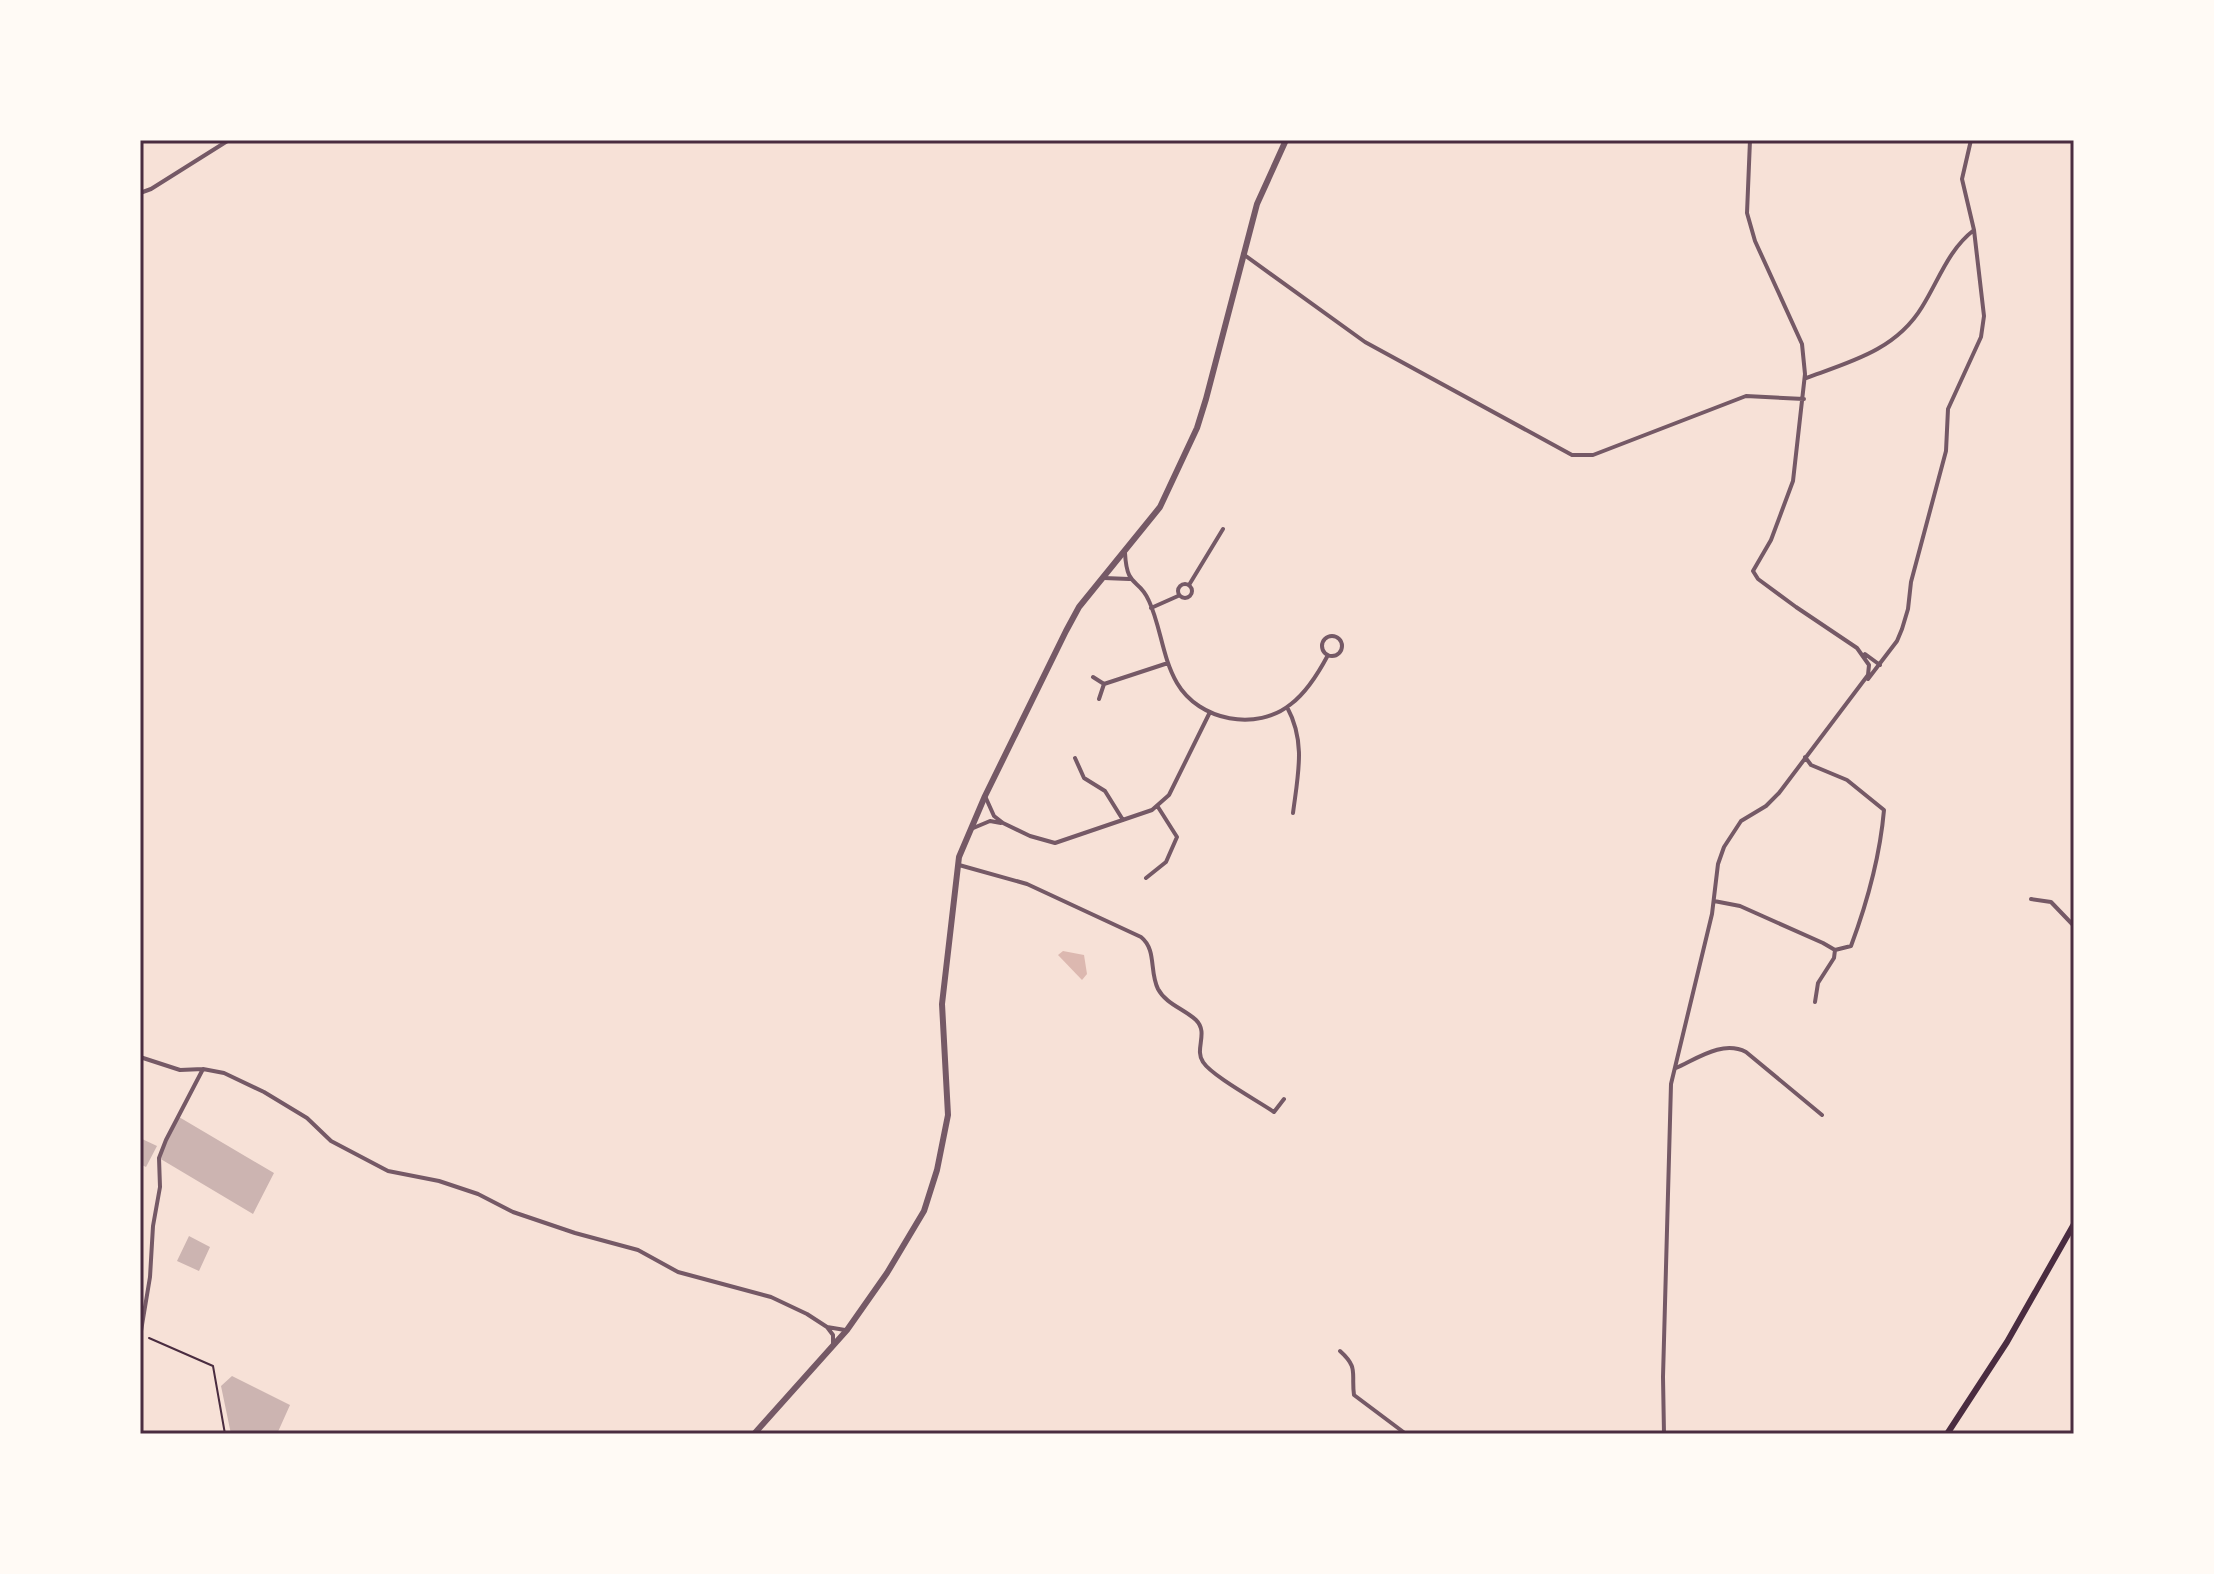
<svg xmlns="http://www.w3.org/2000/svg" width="2214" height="1574" viewBox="0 0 2214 1574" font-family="Commissioner,sans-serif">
<rect width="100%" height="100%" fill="#f7e1d7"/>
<path fill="#dcb8b0" d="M1063,951L1084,955L1087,974L1082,980L1058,955Z"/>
<path fill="#ccb4b1" d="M179,1117L274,1173L253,1214L159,1158Z
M140,1138L157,1146L146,1167L140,1164Z
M189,1236L210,1247L199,1271L177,1261Z
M232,1376L290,1405L277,1434H231L221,1386Z"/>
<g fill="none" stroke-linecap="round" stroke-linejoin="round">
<path stroke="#4a2c40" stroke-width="2" d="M149,1338L213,1366L225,1434"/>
<path stroke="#755966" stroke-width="4" d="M140,193L151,189L229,140
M1243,254L1365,342L1572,455H1593L1746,396L1804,399
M1806,378C1850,362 1896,350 1922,307C1939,280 1948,250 1974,230
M1125,553C1127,590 1139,577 1149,601C1161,627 1162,657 1177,683C1199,721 1257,732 1291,704C1307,692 1319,672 1328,655
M1104,578L1129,579
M1178 591a7 7 0 1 1 14 0a7 7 0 1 1-14 0Z
M1189,585L1223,529
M1151,608L1178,596
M1322 646a10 10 0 1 1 20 0a10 10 0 1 1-20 0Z
M1865,654L1880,665
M1093,677L1104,684L1168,663
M1868,679L1897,641L1902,629L1908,609L1911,582L1946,451L1948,409L1981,337L1984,316L1974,230L1962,179L1971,140
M1099,699L1104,684
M1287,707C1306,742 1298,774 1293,813
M1075,758L1084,778L1105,791L1123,820
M985,796L994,816L1003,823L1030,836L1055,843L1152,810L1169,795L1210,712
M971,829L990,821L1001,823
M959,865L1027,884L1141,937C1157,950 1149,971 1158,989C1166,1004 1184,1009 1196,1020C1209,1033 1194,1049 1203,1062C1212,1076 1258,1101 1274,1112L1284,1099
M1146,878L1166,862L1177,837L1158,807
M2031,899L2051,902L2074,926
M1714,901L1740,906L1823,943L1835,950L1851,946C1867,903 1880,856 1884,810L1847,780L1811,765L1805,757
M1815,1002L1818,983L1834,958L1835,950
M140,1057L180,1070L203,1069
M1676,1068C1698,1058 1723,1040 1746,1052L1822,1115
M827,1327L833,1335V1344
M140,1337L150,1277L153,1226L160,1187L159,1158L166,1140L203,1069L224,1073L264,1092L307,1118L331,1141L388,1171L439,1181L478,1194L513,1212L575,1233L638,1250L678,1272L771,1297L807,1314L827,1327L845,1330
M1340,1351C1359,1368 1351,1373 1354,1395L1406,1434
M1664,1434L1663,1377L1671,1084L1712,914L1718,864L1724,847L1741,821L1766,806L1779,793L1868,675L1869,665L1857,648L1796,607L1758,579L1753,571L1771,540L1793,481L1805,374L1802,344L1755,241L1747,213L1750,140"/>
<path stroke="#755966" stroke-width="6" d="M754,1434L847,1330L887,1273L924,1211L937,1170L948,1115L942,1004L959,857L985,796L1066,631L1079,607L1160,507L1197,428L1206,399L1257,204L1286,140"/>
<path stroke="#4a2c40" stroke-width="6" d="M1947,1434L2007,1342L2074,1224"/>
</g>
<rect width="2214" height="1574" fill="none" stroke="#fffaf5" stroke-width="284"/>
<rect x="142" y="142" width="1930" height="1290" fill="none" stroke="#4a2c40" stroke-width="3"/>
</svg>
